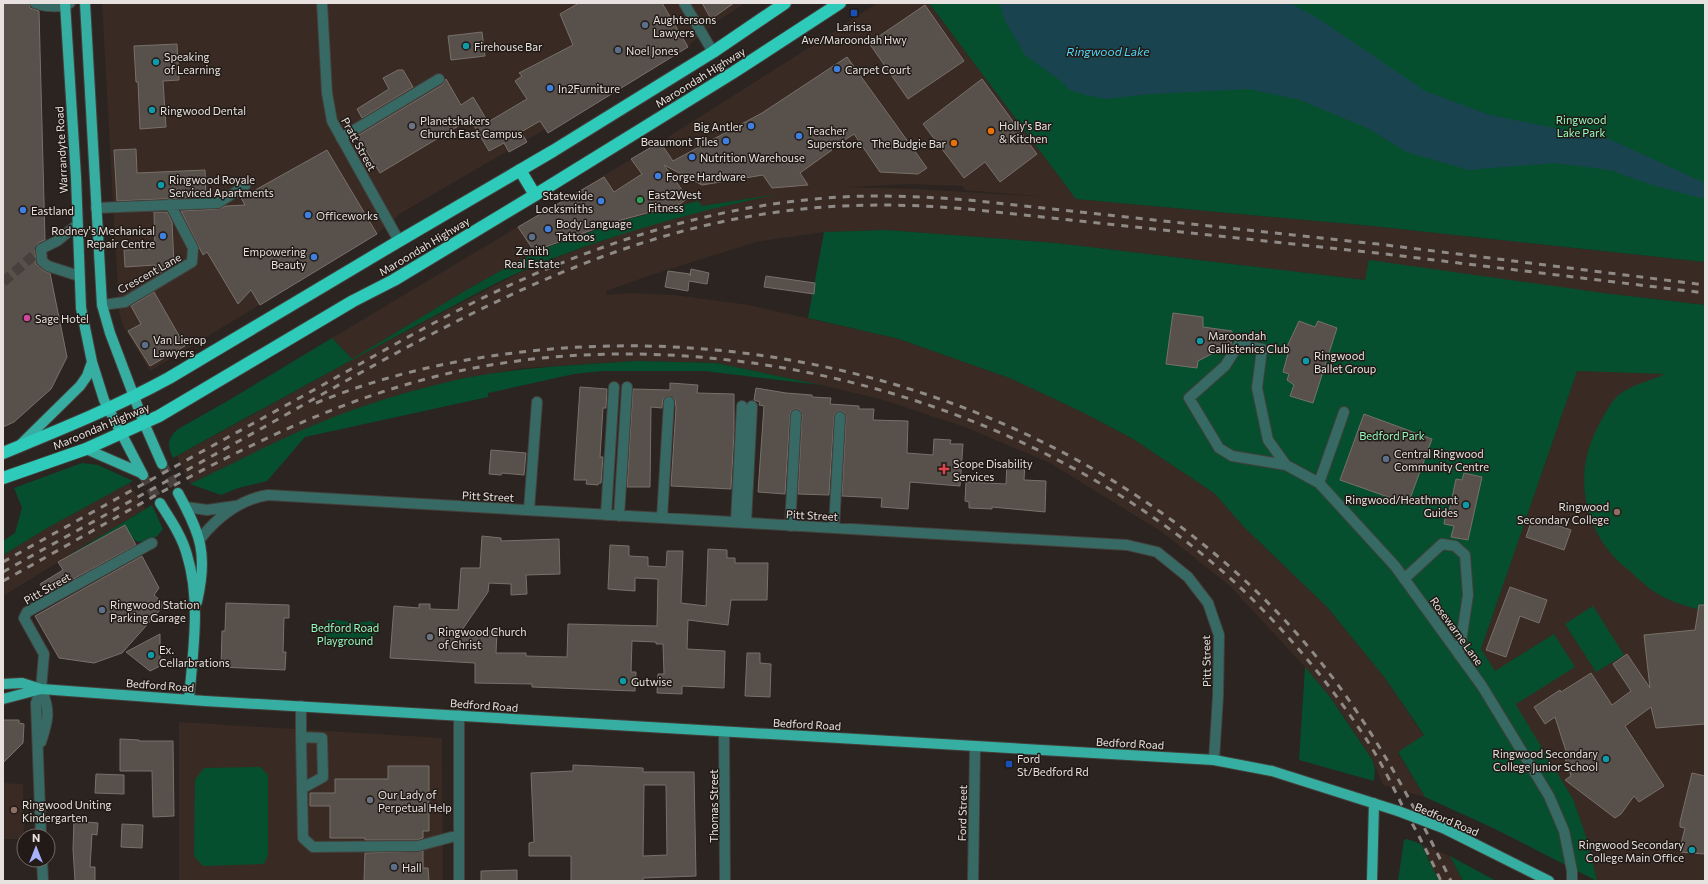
<svg xmlns="http://www.w3.org/2000/svg" width="1708" height="884" viewBox="0 0 1708 884" font-family="Commissioner,sans-serif">
<rect width="100%" height="100%" fill="#2b2420"/>
<path fill="#392b24" fill-rule="evenodd" d="M102,3H745L715,23L688,46L401,213L377,234L150,371L124,327L119,312Z
M877,3H929L1076,199L1372,226L1705,262V305L1603,293L1366,280L1056,243L886,230L824,232L756,242L651,275L606,291L607,295L629,293L674,295L749,305L899,339L1012,379L1084,413L1133,439L1214,493L1244,527L1328,608L1385,678L1424,736L1398,753L1425,797L1383,785L1372,759L1351,727L1330,697L1305,667L1230,586L1162,532L1050,463L965,427L880,399L821,385L716,363L637,361L524,368L461,379L405,393L288,437L190,484L177,456L352,360L332,338L660,142L829,35ZM909,184L962,186L965,190L1048,197L917,189L847,187ZM767,196L718,207L644,226L576,250L519,273L360,355L468,289L537,251L618,222L698,201L702,206Z
M1577,371L1705,375V881H1597L1589,845L1573,799L1481,649Z
M129,483L145,509L3,596V555L49,527Z
M179,722L442,738L443,881H179Z
M3,783L23,784L24,839H3Z
M1421,844L1450,856L1463,881H1439Z"/>
<path fill="#064f2e" d="M929,3H1705V262L1372,226L1076,199Z
M778,194C690,213 603,236 520,272C486,287 453,307 419,324C336,368 255,413 173,458C167,445 167,439 178,429L231,399L332,338L352,359L468,289L537,251L618,222L698,201L702,206Z
M886,230L1056,243L1365,280L1369,260L1603,293L1705,305V611C1693,608 1681,605 1670,600C1655,594 1642,583 1631,572C1623,566 1615,559 1609,551C1584,519 1577,478 1592,440C1596,429 1611,400 1620,394C1634,384 1650,381 1665,374L1577,371L1481,649L1495,671L1554,634L1575,667L1516,704L1510,695L1573,799L1589,845L1597,881L1493,828L1425,797L1398,752L1424,735L1385,678L1328,608L1244,527L1214,493L1133,439L1084,413L1012,379L899,339L808,318L824,232Z
M637,361L716,363L821,385L704,371H602L574,374L488,393V397L305,437L267,481L238,488L221,495L190,484C244,458 298,429 355,409C389,397 424,387 460,379C518,367 578,365 637,361Z
M82,463L98,465L133,481L49,527L3,555V541L15,533L22,508L14,488Z
M152,505L163,529C154,541 149,543 135,541L124,525L58,562Z
M1593,606L1624,655L1596,672L1565,624Z
M328,620H336L357,623L371,621L378,625C375,660 308,647 328,620Z
M1305,667L1330,697L1372,759L1375,769L1374,781L1299,760Z
M260,767L268,775V855L264,864L203,866L194,856L195,780L204,768Z
M1407,839L1421,844L1439,881H1398L1404,840Z
M1450,856L1496,881H1463Z"/>
<path fill="#19434f" d="M1001,3H1290L1316,17L1425,91L1490,115L1609,139L1705,183V199L1652,185L1610,170L1554,163L1468,170L1407,152L1367,128L1300,100L1249,89L1151,94L1105,99L1085,95L1068,89L1063,83L1025,55L1005,21L1000,5Z"/>
<path fill="#58504b" stroke="#79706a" fill-rule="evenodd" d="M3,3H29L30,8L39,11L45,240L38,243L35,250L36,264L44,271L50,273L67,357L51,389L14,422L3,427Z
M579,3H662L688,47L548,133L540,121L521,132L527,142L509,152L504,143L489,151L470,119L380,173L357,136L442,85L446,79L461,105L473,97L488,122L527,99L515,81L522,76L519,73L573,45L560,14Z
M702,3H734L711,19Z
M925,5L964,61L908,99L869,43Z
M482,32L485,56L451,60L448,36Z
M177,44L179,80L163,81L166,127L140,129L138,82H136L134,46Z
M847,57L927,168L918,174L880,172L854,134L831,149L832,150L800,173L808,185L772,188L763,175L702,185L664,165L688,198L680,204L614,222L534,251L518,227L604,177L614,192L642,174L631,159L660,142L673,161L762,113Z
M398,70H403L413,87L362,118L357,109L389,89L383,78Z
M982,79L1037,154L1000,182L985,162L964,178L923,124Z
M136,149L137,173L205,170L206,197L117,201L114,150Z
M327,150L377,234L260,305L251,290L238,304L207,252L203,255L181,211L218,209L226,206L245,205L241,198Z
M154,212H167L172,222L174,265L155,276V265L125,267L124,250L155,249Z
M691,269L709,273L707,284L689,281L688,291L665,287L668,271L690,274V276Z
M766,276L815,283L814,294L764,287Z
M154,292L185,346L150,366L128,331L141,324L131,306Z
M1173,313L1203,317V327L1232,331L1231,345L1226,352L1217,351L1198,361L1197,368L1166,364Z
M1299,321L1315,327L1318,321L1337,328L1313,403L1290,396L1294,385L1287,380L1289,374L1283,372L1289,350L1286,349Z
M670,383L698,385L697,393L734,394V432L731,489L671,486L676,408L675,399L669,396L663,399L662,408L651,407L650,487H627L633,389L670,390Z
M580,387L607,389L606,408H603L600,457H603L601,483H599L598,485L586,484L587,480H574Z
M756,388L786,393L812,395V397L831,398L830,404L859,406V409H874L873,420L908,421L907,453L933,455L934,439L951,440L950,444H963L960,486L910,482L908,509L881,507L882,498L842,496L846,417L844,412L840,411L835,413L834,417L829,495L798,494L802,415L800,410L796,409L791,411L790,415L785,494L758,492L764,406L759,405L760,402L754,400Z
M1364,414L1432,439L1408,504L1340,480Z
M491,450L526,453L524,475L502,473L501,475L489,474Z
M1007,462L1025,463L1024,480L1046,481L1045,512L992,507V509L969,508V502L965,501L966,482L1006,484Z
M1464,473L1482,477L1468,540L1451,537L1454,526L1444,524L1446,511L1449,512L1456,479L1462,480Z
M1533,517L1571,530L1564,550L1526,537Z
M125,525L136,545L46,594L40,584L63,570L58,562Z
M482,536L501,538V541L559,539L560,574L526,575L527,594L511,595V584L489,583L488,592L462,630L497,631L496,653H526V656L567,657L568,624L657,626L658,579L635,578V591L608,589L610,545L629,546V556L648,557V566L666,567L667,551H683L681,603L706,606L708,549L727,550V558H735V563H768L767,600H731L728,625L688,620L687,649L725,651L724,688L682,686V694L657,693L658,674H664L663,644H656V642L632,641L631,672H636L635,691L532,687V684L475,683V663L390,658L394,606L419,608V604H430V609L458,610L461,568H480Z
M142,556L159,588L154,595L163,603L161,609L122,653L94,663L59,658L35,616Z
M1510,587L1547,600L1539,623L1520,616L1506,657L1486,650Z
M226,603L289,605V618H284L283,652H286L285,670L221,667L222,631H225Z
M1699,605H1705V724L1656,728L1651,707L1625,726L1664,786L1639,802L1634,796L1621,814L1615,818L1565,780L1571,776L1563,752L1566,751L1555,717L1545,724L1534,707L1560,690L1561,692L1591,673L1612,705L1631,691L1613,664L1627,654L1650,688L1644,635L1695,630Z
M160,634V666L150,671L126,652Z
M747,653H760V663L771,664L770,697L745,696Z
M3,720H19V723L24,724L23,743L3,763Z
M120,739L139,740V741H173L174,816L153,817L152,771H120Z
M573,765L643,768V772H694L696,876L643,878V881H571V856H529V843L534,842L531,773L573,771ZM644,785H666L667,855L643,856Z
M388,766H429V831H423V838L417,840H365V838H330V806H310V793H335V779H388Z
M1692,773L1705,776V854L1679,852L1685,828L1680,827V822Z
M96,774L124,775V794L95,793Z
M74,821L98,823L97,835L92,834L90,867H95V881H75L73,849Z
M122,824L143,825L142,848L121,847Z
M423,851V868H428L429,881H364L365,853Z
M517,870V881H481V871Z"/>
<g fill="none" stroke-linecap="round" stroke-linejoin="round">
<path stroke="#47403d" stroke-width="10" stroke-dasharray="10 5" stroke-linecap="butt" d="M3,282L41,249"/>
<path stroke="#47403d" stroke-width="10" stroke-dasharray="10 5" stroke-linecap="butt" d="M162,464L178,493
M143,475L160,503"/>
<g stroke="#453f3b" stroke-width="12">
<path id="minor" d="M35,3C45,7 62,8 70,3
M322,3L327,93L332,121L399,241
M684,3L713,52
M341,138L439,79
M96,208L218,203L245,186
M77,225L57,241L41,249L42,261L48,266L79,276
M102,305L125,302L192,262L193,248L170,204
M1344,412L1319,483L1395,566L1482,686L1549,796L1564,831L1572,871V881
M1286,465L1268,440L1257,388L1262,349L1239,344L1225,366L1189,398L1219,448L1232,456L1286,465L1319,483
M186,507L207,510L235,506
M529,510L537,402
M606,515L614,387
M619,516L627,387
M662,518L669,402
M736,522L742,406
M746,523L752,406
M790,526L796,415
M834,528L840,417
M200,539C217,517 241,499 268,495L1127,545L1157,552L1188,577L1208,603L1219,635L1218,696L1214,760
M1404,579L1442,544L1455,546L1465,555L1468,595L1459,655
M459,715V881
M724,732L725,881
M301,737V706
M41,742C48,721 51,710 41,689
M303,788L323,777L322,738L301,737L303,838L313,847L418,846L459,835
M41,836L36,703L41,689L44,654L24,618L27,612L152,543
M42,860L43,881
M973,881L975,746"/>
</g>
<g stroke="#453f3b" stroke-width="12">
<path id="major" d="M65,3L76,177L81,308L92,362L104,400L143,475
M85,3L102,305L110,333L144,423L162,464
M20,445L80,386L87,376L92,362
M86,449L141,473
M178,493C201,535 208,554 197,602
M160,503C170,519 182,536 187,555C201,600 193,652 189,699
M3,684L22,683L41,689L205,701L1214,760L1272,771L1398,811
M3,699L41,689
M1443,828L1549,881
M1372,881L1374,803"/>
</g>
<g stroke="#453f3b" stroke-width="14">
<path id="highway" d="M520,170L535,195
M3,453C59,430 116,407 169,378L399,241L553,151L713,52L785,3
M3,478L86,449L159,416L353,301L394,280L535,195L734,72L840,3"/>
</g>
<use href="#minor" stroke="#376a64" stroke-width="10"/>
<use href="#major" stroke="#36afa2" stroke-width="10"/>
<use href="#highway" stroke="#2ecaba" stroke-width="12"/>
<path stroke="#908a86" stroke-width="3" stroke-dasharray="7 7" stroke-linecap="butt" d="M316,403C379,377 447,361 514,353C788,318 1085,412 1277,612C1354,692 1403,783 1451,881
M3,562C103,506 203,451 303,396C366,361 428,324 493,293C594,245 704,209 815,199C866,194 917,196 968,200L1378,244L1705,285
M3,572C95,520 188,470 280,418C431,333 584,243 758,215C828,203 898,203 968,209L1377,253L1705,293
M3,581C140,506 274,419 426,379C700,306 1042,397 1246,593C1292,638 1335,690 1370,745C1382,764 1392,785 1402,805C1416,830 1429,855 1441,881"/>
<g stroke="#453f3b" stroke-width="12" stroke-linecap="butt">
<path id="major-bridge" d="M1398,811L1443,828"/>
</g>
<use href="#major-bridge" stroke="#36afa2" stroke-width="10"/>
</g>
<g fill="#1a4fb4" stroke="#221a16" stroke-width="1.5">
<rect x="850" y="9" width="8" height="8" rx="2"/>
<rect x="1005" y="760" width="8" height="8" rx="2"/>
</g>
<g fill="#5c6f8a" stroke="#221a16" stroke-width="1.5">
<circle cx="645" cy="25" r="4"/>
<circle cx="618" cy="50" r="4"/>
<circle cx="532" cy="237" r="4"/>
<circle cx="145" cy="345" r="4"/>
<circle cx="1386" cy="459" r="4"/>
<circle cx="102" cy="610" r="4"/>
<circle cx="394" cy="867" r="4"/>
</g>
<g fill="#0f9aa8" stroke="#221a16" stroke-width="1.5">
<circle cx="466" cy="46" r="4"/>
<circle cx="156" cy="62" r="4"/>
<circle cx="152" cy="110" r="4"/>
<circle cx="161" cy="185" r="4"/>
<circle cx="1200" cy="341" r="4"/>
<circle cx="1306" cy="361" r="4"/>
<circle cx="1466" cy="505" r="4"/>
<circle cx="151" cy="655" r="4"/>
<circle cx="623" cy="681" r="4"/>
<circle cx="1606" cy="759" r="4"/>
<circle cx="1692" cy="850" r="4"/>
</g>
<g fill="#3f7fe0" stroke="#221a16" stroke-width="1.5">
<circle cx="837" cy="69" r="4"/>
<circle cx="550" cy="88" r="4"/>
<circle cx="751" cy="126" r="4"/>
<circle cx="799" cy="136" r="4"/>
<circle cx="726" cy="141" r="4"/>
<circle cx="692" cy="157" r="4"/>
<circle cx="658" cy="176" r="4"/>
<circle cx="601" cy="201" r="4"/>
<circle cx="23" cy="210" r="4"/>
<circle cx="308" cy="215" r="4"/>
<circle cx="548" cy="229" r="4"/>
<circle cx="163" cy="236" r="4"/>
<circle cx="314" cy="257" r="4"/>
</g>
<g fill="#6b7280" stroke="#221a16" stroke-width="1.5">
<circle cx="412" cy="126" r="4"/>
<circle cx="430" cy="637" r="4"/>
<circle cx="370" cy="800" r="4"/>
</g>
<g fill="#e8710a" stroke="#221a16" stroke-width="1.5">
<circle cx="991" cy="131" r="4"/>
<circle cx="954" cy="143" r="4"/>
</g>
<circle fill="#2e9e5b" stroke="#221a16" stroke-width="1.5" cx="640" cy="200" r="4"/>
<circle fill="#d1479c" stroke="#221a16" stroke-width="1.5" cx="27" cy="318" r="4"/>
<path fill="#e0444e" stroke="#221a16" stroke-width="1.5" d="M942 463h4v4h4v4h-4v4h-4v-4h-4v-4h4z"/>
<g fill="#8d6e63" stroke="#221a16" stroke-width="1.5">
<circle cx="1617" cy="512" r="4"/>
<circle cx="14" cy="810" r="4"/>
</g>
<g text-anchor="middle" dominant-baseline="central" stroke-width="3" stroke-linejoin="round" paint-order="stroke">
<g font-size="11" fill="#e7e2df" stroke="#221a16" text-anchor="start">
<text x="653" y="19">Aughtersons<tspan x="653" dy="13">Lawyers</tspan></text>
<text x="854" y="26" text-anchor="middle">Larissa<tspan x="854" dy="13">Ave/Maroondah Hwy</tspan></text>
<text x="474" y="46">Firehouse Bar</text>
<text x="626" y="50">Noel Jones</text>
<text x="164" y="56">Speaking<tspan x="164" dy="13">of Learning</tspan></text>
<text x="845" y="69">Carpet Court</text>
<text x="558" y="88">In2Furniture</text>
<text x="160" y="110">Ringwood Dental</text>
<text x="420" y="120">Planetshakers<tspan x="420" dy="13">Church East Campus</tspan></text>
<text x="999" y="125">Holly's Bar<tspan x="999" dy="13">&amp; Kitchen</tspan></text>
<text x="743" y="126" text-anchor="end">Big Antler</text>
<text x="807" y="130">Teacher<tspan x="807" dy="13">Superstore</tspan></text>
<text x="718" y="141" text-anchor="end">Beaumont Tiles</text>
<text x="946" y="143" text-anchor="end">The Budgie Bar</text>
<text x="700" y="157">Nutrition Warehouse</text>
<text x="666" y="176">Forge Hardware</text>
<text x="169" y="179">Ringwood Royale<tspan x="169" dy="13">Serviced Apartments</tspan></text>
<text x="648" y="194">East2West<tspan x="648" dy="13">Fitness</tspan></text>
<text x="593" y="195" text-anchor="end">Statewide<tspan x="593" dy="13">Locksmiths</tspan></text>
<text x="31" y="210">Eastland</text>
<text x="316" y="215">Officeworks</text>
<text x="556" y="223">Body Language<tspan x="556" dy="13">Tattoos</tspan></text>
<text x="155" y="230" text-anchor="end">Rodney's Mechanical<tspan x="155" dy="13">Repair Centre</tspan></text>
<text x="532" y="250" text-anchor="middle">Zenith<tspan x="532" dy="13">Real Estate</tspan></text>
<text x="306" y="251" text-anchor="end">Empowering<tspan x="306" dy="13">Beauty</tspan></text>
<text x="35" y="318">Sage Hotel</text>
<text x="1208" y="335">Maroondah<tspan x="1208" dy="13">Callistenics Club</tspan></text>
<text x="153" y="339">Van Lierop<tspan x="153" dy="13">Lawyers</tspan></text>
<text x="1314" y="355">Ringwood<tspan x="1314" dy="13">Ballet Group</tspan></text>
<text x="1394" y="453">Central Ringwood<tspan x="1394" dy="13">Community Centre</tspan></text>
<text x="953" y="463">Scope Disability<tspan x="953" dy="13">Services</tspan></text>
<text x="1458" y="499" text-anchor="end">Ringwood/Heathmont<tspan x="1458" dy="13">Guides</tspan></text>
<text x="1609" y="506" text-anchor="end">Ringwood<tspan x="1609" dy="13">Secondary College</tspan></text>
<text x="110" y="604">Ringwood Station<tspan x="110" dy="13">Parking Garage</tspan></text>
<text x="438" y="631">Ringwood Church<tspan x="438" dy="13">of Christ</tspan></text>
<text x="159" y="649">Ex.<tspan x="159" dy="13">Cellarbrations</tspan></text>
<text x="631" y="681">Gutwise</text>
<text x="1598" y="753" text-anchor="end">Ringwood Secondary<tspan x="1598" dy="13">College Junior School</tspan></text>
<text x="1017" y="758">Ford<tspan x="1017" dy="13">St/Bedford Rd</tspan></text>
<text x="378" y="794">Our Lady of<tspan x="378" dy="13">Perpetual Help</tspan></text>
<text x="22" y="804">Ringwood Uniting<tspan x="22" dy="13">Kindergarten</tspan></text>
<text x="1684" y="844" text-anchor="end">Ringwood Secondary<tspan x="1684" dy="13">College Main Office</tspan></text>
<text x="402" y="867">Hall</text>
</g>
<g font-size="11" fill="#e7e2df" stroke="#221a16">
<text transform="translate(700 77) rotate(-32)">Maroondah Highway</text>
<text transform="translate(359 144) rotate(61)">Pratt Street</text>
<text transform="translate(61 150) rotate(-93)">Warrandyte Road</text>
<text transform="translate(424 246) rotate(-31)">Maroondah Highway</text>
<text transform="translate(149 273) rotate(-29)">Crescent Lane</text>
<text transform="translate(101 426) rotate(-23)">Maroondah Highway</text>
<text transform="translate(488 496) rotate(3)">Pitt Street</text>
<text transform="translate(812 515) rotate(3)">Pitt Street</text>
<text transform="translate(47 588) rotate(-30)">Pitt Street</text>
<text transform="translate(1457 631) rotate(54)">Rosewarne Lane</text>
<text transform="translate(1206 661) rotate(-91)">Pitt Street</text>
<text transform="translate(160 685) rotate(4)">Bedford Road</text>
<text transform="translate(484 705) rotate(4)">Bedford Road</text>
<text transform="translate(807 724) rotate(3)">Bedford Road</text>
<text transform="translate(1130 743) rotate(3)">Bedford Road</text>
<text transform="translate(713 806) rotate(-90)">Thomas Street</text>
<text transform="translate(962 813) rotate(-89)">Ford Street</text>
<text transform="translate(1447 819) rotate(23)">Bedford Road</text>
</g>
<g font-size="11" fill="#97fabf" stroke="#221a16">
<text x="1581" y="119">Ringwood<tspan x="1581" dy="13">Lake Park</tspan></text>
<text x="1392" y="435">Bedford Park</text>
<text x="345" y="627">Bedford Road<tspan x="345" dy="13">Playground</tspan></text>
</g>
<g font-size="12" font-style="italic" fill="#52d9fb" stroke="#221a16">
<text x="1108" y="51">Ringwood Lake</text>
</g>
</g>
<rect width="1708" height="884" fill="none" stroke="#e7e2df" stroke-width="8"/>
<g transform="translate(36 848)"><circle r="19" fill="#221a16" stroke="#716a66"/>
<path d="M0-3L7 15L0 10L-7 15Z" fill="#a7b1fc"/>
<text y="-6" font-size="11" font-weight="bold" text-anchor="middle" fill="#e7e2df">N</text>
</g>
</svg>
